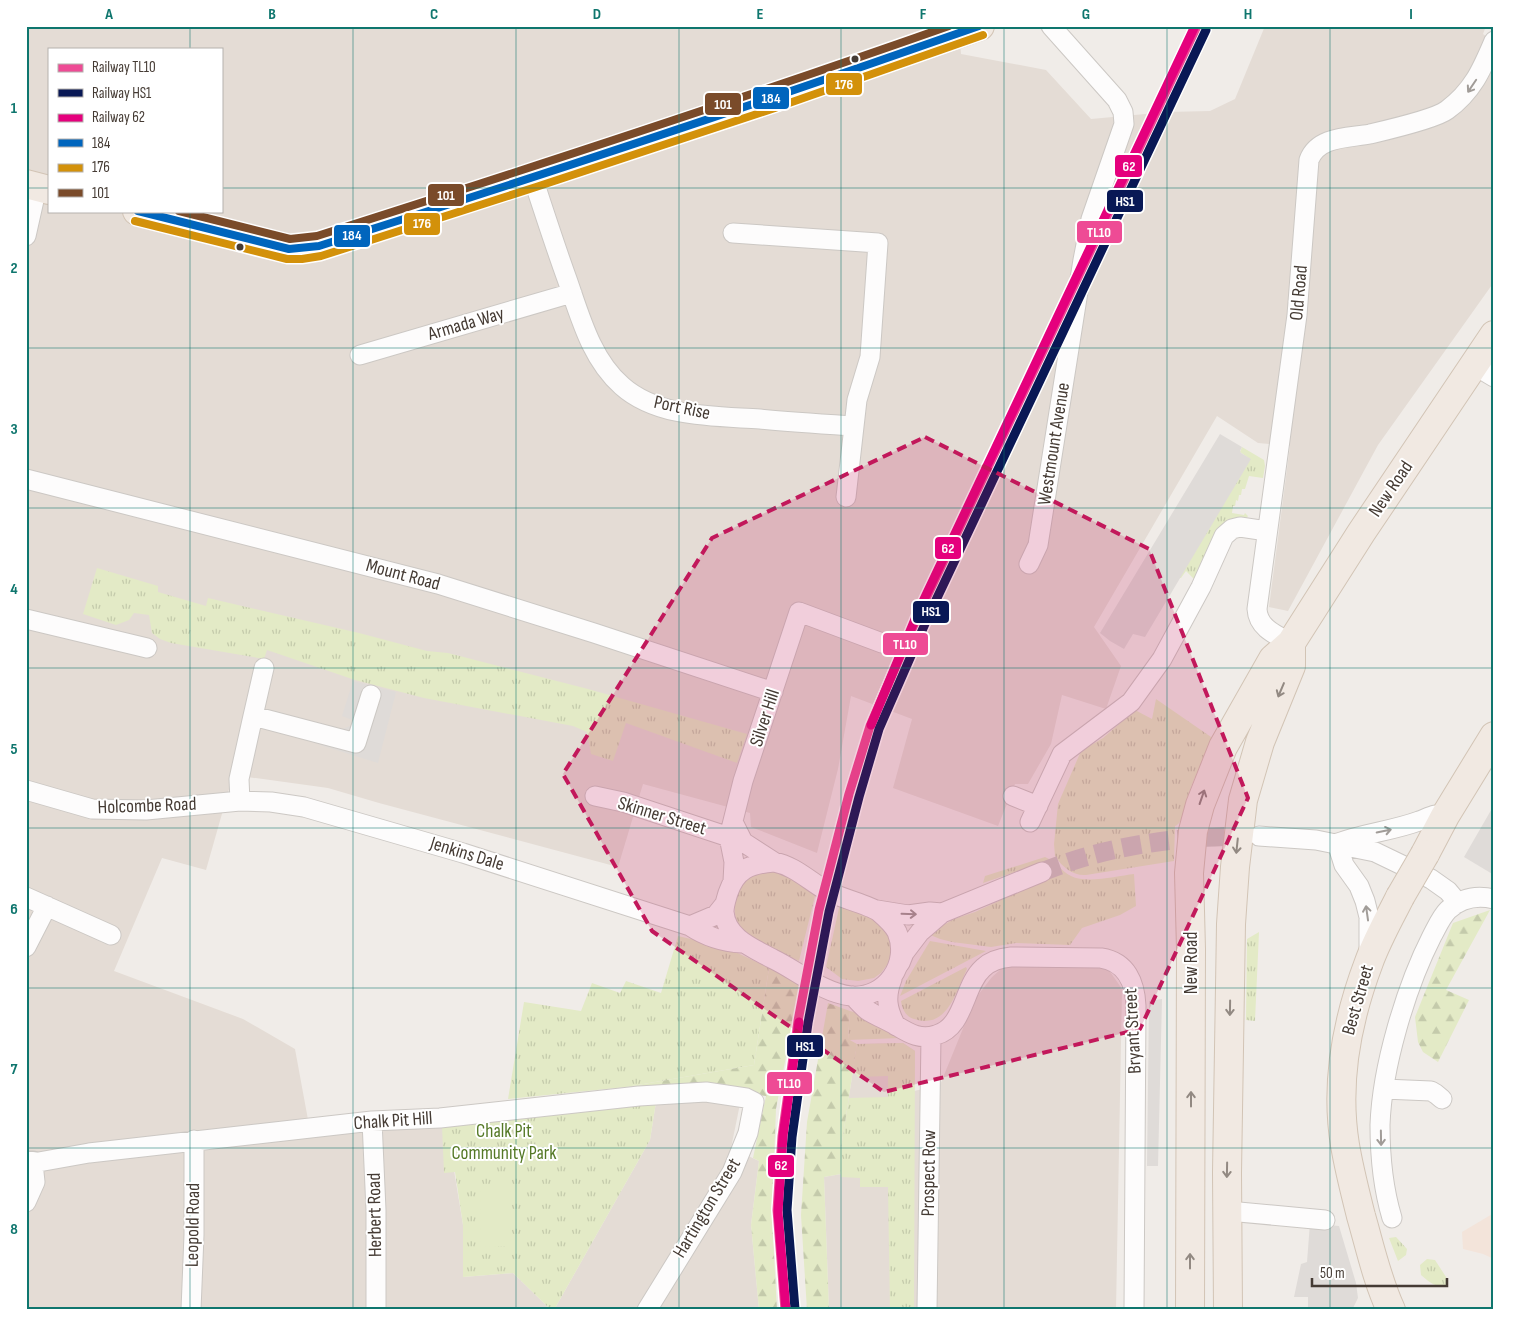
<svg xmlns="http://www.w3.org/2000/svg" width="1520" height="1336" viewBox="0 0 1520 1336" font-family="'Sofia Sans Condensed',sans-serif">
<defs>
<pattern id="grass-tufts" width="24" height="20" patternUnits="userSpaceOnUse" patternTransform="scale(1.25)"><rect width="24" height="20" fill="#e3eac6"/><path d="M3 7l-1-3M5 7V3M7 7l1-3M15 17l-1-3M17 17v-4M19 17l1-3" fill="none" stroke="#c4caab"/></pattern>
<pattern id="forest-firs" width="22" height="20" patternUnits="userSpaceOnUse" patternTransform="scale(1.25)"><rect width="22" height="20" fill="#e3eac6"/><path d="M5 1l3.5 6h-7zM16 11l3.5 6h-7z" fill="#c4caab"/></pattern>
</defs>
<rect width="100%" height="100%" fill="#f0ece8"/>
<path fill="#e4dcd5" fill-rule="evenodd" d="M26,26H959L961,54L1046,70L1091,119L1167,112L1210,111L1235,99L1265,26H1486L1483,34L1494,42V282L1378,445L1288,611L1269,607L1290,446L1258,443L1217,416L1094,627L1121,666L1106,709L1062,695L1051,744L1028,784H1015L998,826L893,788L912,719L851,696L838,769L817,853L751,827L750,813L643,784L618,867L379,803L328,788L233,775L206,870L162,858L114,971L243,1019L295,1049L311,1136L446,1122L463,1225V1277L513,1273L551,1310H26ZM49,49H221V211H49Z
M1008,963L1103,966L1111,973L1122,989L1116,1310H829L824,1177L841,1174V1149L857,1044L903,1043L915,1051L914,1091L940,1085L975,999L992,977Z
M709,1097L740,1104L731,1148L759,1161L751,1225L759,1310H554L650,1140L656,1102Z"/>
<path fill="#f3e4da" d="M1494,1213V1259L1483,1254L1463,1249L1462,1232Z"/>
<path fill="url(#grass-tufts)" d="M1242,447L1264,460L1265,466L1263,478L1249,476L1245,489H1242L1241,495H1239L1238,501L1236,500L1235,506H1233L1232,513L1244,515L1245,513L1248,516L1246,519L1195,580L1186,571L1181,578H1179L1250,459L1240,452Z
M97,568L158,586V592L206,606L208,598L359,633L427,651L448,653L588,689L747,734L737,763L626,723L613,761L591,754L587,732L573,726L424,698L355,680L267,650L264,659L171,643L160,639L152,633L149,615L134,613L129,620L116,625L83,614Z
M1156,699L1214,739C1204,759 1193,778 1187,799C1184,807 1183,824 1175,826L1174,861L1086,875C1073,876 1062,867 1055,856L1054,844L1058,804L1081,751L1103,738L1135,710L1152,719Z
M1045,857C1055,861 1061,871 1071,876C1087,884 1117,876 1134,874L1136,906L1120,915L1082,928L1070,945L1016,943L991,947L952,942L940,939L928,934L954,919L975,912L1044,880L1038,864L983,883L985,876Z
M779,871L816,892L799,961C784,954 755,943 744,932C729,918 733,889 750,877C758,871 769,871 779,871Z
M841,899L884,926L893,944L890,961L881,973L874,978L858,981L842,979L826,967Z
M1259,932L1255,1021L1246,1020L1247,939Z
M678,936L725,947L769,968L754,1065L626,1087L508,1099L524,1002L581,1011L592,983L620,993L626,981L661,993Z
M930,941L986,951L900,996L906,981Z
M966,967L967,969C956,992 947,1030 914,1019C906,1017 902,1009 901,1001Z
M850,1011L865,1015L901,1038L848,1040Z
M903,1043L915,1051L914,1310H890L888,1187H860V1178L841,1177V1149L849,1098L888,1097V1076L858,1077L853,1069L857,1044Z
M656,1102L650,1140L554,1310H551L513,1273L463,1277V1225L455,1172L444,1173L442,1126Z
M1396,1237L1407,1249L1406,1255L1398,1261L1389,1238Z
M1427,1259L1435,1260L1448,1280L1445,1286C1436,1288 1428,1281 1421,1275L1420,1265Z"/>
<path fill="url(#forest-firs)" d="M1490,910L1446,990L1469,1000L1438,1062L1423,1052L1418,1042L1415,1017L1453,923Z
M769,968L800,983L776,1109L772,1216L777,1310H759L751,1225L759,1161L753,1158L766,1096L730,1091L627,1093L626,1087L754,1065Z
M828,1003L850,1011L848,1039L857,1044L841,1149V1174L824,1177L829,1310H807L801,1215L807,1122Z"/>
<path fill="#e3eac6" d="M481,1190H510L511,1246L480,1247Z"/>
<path fill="#dfdbd8" d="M1220,434L1242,447L1240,451L1241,453L1251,459L1145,637L1133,634L1124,649L1110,641L1100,633Z
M353,681L396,692L378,763L323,746L280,729L338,731L352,725V720L342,716Z
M1494,805V875L1464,857Z
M1162,999L1158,1166H1147L1149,1001Z
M1310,1223L1339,1226L1356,1283L1358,1298L1352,1310H1308V1297H1294L1301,1264L1307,1262Z"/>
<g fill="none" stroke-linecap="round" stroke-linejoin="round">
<path stroke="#cec9c4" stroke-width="19" stroke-dasharray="19 9" stroke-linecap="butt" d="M1042,872C1108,845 1180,836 1251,836"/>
<g stroke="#ccc8c4" stroke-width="21">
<path id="minor" d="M533,178C544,212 555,246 567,279C580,316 591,359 622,386C658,418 715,416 760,419C791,422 823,424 854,426
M733,233L878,243L870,357L857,400L846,497
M26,236L37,187
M360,355L572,293
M1474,365L1494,377
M26,479L438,584L594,633L773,692
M1029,564L1038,545L1083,260L1091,219L1124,124L1123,112L1117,100L1051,26
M26,619L147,648
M1291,643C1276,635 1258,628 1257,609L1297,315L1309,160C1318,136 1349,138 1370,134C1387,130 1435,119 1447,110C1473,91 1482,69 1494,41
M253,716L264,668
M26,790L92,809L146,810L240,801L271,802L304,807L463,853L690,926C705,936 724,942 742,943
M595,796L623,802L729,837
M1013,796L1038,806
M240,801L239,779L253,716L356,743L371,695
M1030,822L1062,754L1131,702L1162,659L1201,587L1224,536L1232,529L1240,527L1267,531
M734,824L743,842L774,862
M1259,836L1316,840L1375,852L1431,879L1448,891L1458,903
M1337,843L1344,865L1359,886L1365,901L1369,917V952
M1338,843C1365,833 1392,831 1419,821C1428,818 1436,812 1445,816
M774,862C795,866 809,881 827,891C840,898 870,905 879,912C886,918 893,924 897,932C910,963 886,999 851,996C823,993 798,971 773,959C753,948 726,938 724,912C724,905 726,900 728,893C736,869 750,864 774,862Z
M733,881L734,862L729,837L743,781L799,612L882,643
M26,897L111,935
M877,910L908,915L930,912L942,913
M690,926L716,915L724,905
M26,947L47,906
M900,963L904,953L920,932L942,913L1042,872
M892,979C885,997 887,1009 896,1026
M853,996C857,1000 862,1006 867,1010C876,1016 887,1020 897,1026C910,1034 921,1040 936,1035C965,1027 963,986 983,968C990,961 1001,958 1011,957L1101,958C1127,962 1135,983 1136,1006L1134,1310
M1384,1089L1431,1091L1436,1094L1442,1099
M372,1121L376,1210V1310
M26,1202L35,1182L33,1163L89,1153L372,1121L440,1118L639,1096L706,1092L746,1098L754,1102L748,1133L732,1172L647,1310
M1228,1211L1325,1220
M1392,1218C1383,1188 1380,1157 1380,1125C1382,1067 1406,987 1432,936C1437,927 1441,917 1448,910C1461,898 1477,895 1494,899
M191,1310L194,1235V1140
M927,1310L931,1037"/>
</g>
<g stroke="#ccc8c4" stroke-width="25">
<path id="tertiary" d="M26,1163H33"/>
</g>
<g stroke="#d2c4b5" stroke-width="30">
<path id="primary" d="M26,184L49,190
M137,211L289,249H301L319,246L533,178L772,99L980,26
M1425,854L1445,816L1494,736
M1190,1310L1191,949L1189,873L1193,831L1200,805L1223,747L1273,659L1291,643L1361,533L1494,335
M1228,1310L1227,1173L1231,924L1235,867L1243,800L1260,742L1291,666V643
M1391,1310C1377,1280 1370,1247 1361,1216C1355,1192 1349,1169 1345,1145C1335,1084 1347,1020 1369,962C1377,940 1389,919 1400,897"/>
</g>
<use href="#minor" stroke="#fdfcfc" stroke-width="19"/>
<use href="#tertiary" stroke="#fdfcfc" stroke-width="22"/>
<use href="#primary" stroke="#f1e9e2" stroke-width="28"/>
<g stroke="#d2c4b5" stroke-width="30" stroke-linecap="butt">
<path id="primary-bridge" d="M1400,897L1425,854"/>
</g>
<use href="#primary-bridge" stroke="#f1e9e2" stroke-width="28"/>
<g stroke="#fff" stroke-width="11">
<path id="bus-1" d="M138,211L289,249L319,246C540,176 760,103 979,26"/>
</g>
<g stroke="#fff" stroke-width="11">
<path id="bus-2" d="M135,221L287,259H302L321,256L536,187L775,108L983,35"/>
</g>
<g stroke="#fff" stroke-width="11">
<path id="bus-3" d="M179,211L290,239L317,236C528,169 739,100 949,26"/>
</g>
<use href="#bus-1" stroke="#0065bd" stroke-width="8"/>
<use href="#bus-2" stroke="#d3910a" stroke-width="8"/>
<use href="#bus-3" stroke="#7a4b2a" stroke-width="8"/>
<g stroke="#fff" stroke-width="12">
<path id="rail-1" d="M785,1310L777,1210L782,1136L798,1021L819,910L849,794L870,726L919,613L1197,26"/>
</g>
<g stroke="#fff" stroke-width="12">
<path id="rail-2" d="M795,1309L787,1210L792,1137L808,1023L829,912L859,797L879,729L928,617L1206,30"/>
</g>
<g stroke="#fff" stroke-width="12">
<path id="rail-3" d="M871,725L918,612L1195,26
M786,1310L778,1212L783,1136L799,1022"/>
</g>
<use href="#rail-1" stroke="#ee4b95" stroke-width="9"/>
<use href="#rail-2" stroke="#091855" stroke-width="9"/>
<use href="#rail-3" stroke="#e5007d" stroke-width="9"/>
</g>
<defs><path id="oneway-shaft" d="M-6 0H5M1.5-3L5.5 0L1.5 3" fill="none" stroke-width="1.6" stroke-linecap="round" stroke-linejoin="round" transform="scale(1.25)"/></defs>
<g stroke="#a19c98">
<use href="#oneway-shaft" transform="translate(1472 86) rotate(124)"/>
<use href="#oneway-shaft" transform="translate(1384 831) rotate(-12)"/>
<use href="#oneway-shaft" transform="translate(1367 913) rotate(-98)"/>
<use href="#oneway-shaft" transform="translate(909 914) rotate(2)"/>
<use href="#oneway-shaft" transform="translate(1381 1138) rotate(89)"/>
</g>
<g stroke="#928982">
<use href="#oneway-shaft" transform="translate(1281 690) rotate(113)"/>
<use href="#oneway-shaft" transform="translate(1202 797) rotate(-71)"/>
<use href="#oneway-shaft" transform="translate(1237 846) rotate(96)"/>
<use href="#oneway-shaft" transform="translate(1230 1008) rotate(91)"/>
<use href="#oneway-shaft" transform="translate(1191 1099) rotate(-90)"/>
<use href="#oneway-shaft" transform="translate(1227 1170) rotate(91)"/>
<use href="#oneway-shaft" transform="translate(1190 1261) rotate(-90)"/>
</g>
<path fill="#c2185b" fill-opacity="0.2" stroke="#c2185b" stroke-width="4" stroke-dasharray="10 6" stroke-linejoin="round" d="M925,437L1149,549L1248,798L1140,1029L884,1092L652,931L563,774L712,538Z"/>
<path fill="none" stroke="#0f766e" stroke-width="1" stroke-opacity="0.55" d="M190,26V49M353,26V1310M516,26V1310M679,26V1310M841,26V1310M1004,26V1310M1167,26V1310M1330,26V1310M26,188H49M221,188H1494M190,211V1310M26,348H1494M26,508H1494M26,668H1494M26,828H1494M26,988H1494M26,1148H1494"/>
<g fill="#453b34" stroke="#fff" stroke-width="2">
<circle cx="855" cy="59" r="4.5"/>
<circle cx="240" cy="247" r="4.5"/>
</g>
<g text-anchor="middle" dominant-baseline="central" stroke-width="4" stroke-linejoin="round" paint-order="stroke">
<g font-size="19" fill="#453b34" stroke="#fff">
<text transform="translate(1299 293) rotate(-85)">Old Road</text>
<text transform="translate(466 324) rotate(-16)">Armada Way</text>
<text transform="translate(682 408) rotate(12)">Port Rise</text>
<text transform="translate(1054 444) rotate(-81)">Westmount Avenue</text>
<text transform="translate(1391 489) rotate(-56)">New Road</text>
<text transform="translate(403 575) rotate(15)">Mount Road</text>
<text transform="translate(765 718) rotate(-72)">Silver Hill</text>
<text transform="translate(147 806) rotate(-2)">Holcombe Road</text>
<text transform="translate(662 816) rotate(17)">Skinner Street</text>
<text transform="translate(467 854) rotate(17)">Jenkins Dale</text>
<text transform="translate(1191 963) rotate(-90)">New Road</text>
<text transform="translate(1358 1000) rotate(-74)">Best Street</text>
<text transform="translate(1133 1031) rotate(-93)">Bryant Street</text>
<text transform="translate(393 1121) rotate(-4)">Chalk Pit Hill</text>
<text transform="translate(929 1173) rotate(-89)">Prospect Row</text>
<text transform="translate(707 1208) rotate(-59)">Hartington Street</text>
<text transform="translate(375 1215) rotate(-91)">Herbert Road</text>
<text transform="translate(193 1225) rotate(-89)">Leopold Road</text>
</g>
<g font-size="19" fill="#547825" stroke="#fff">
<text x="504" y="1131">Chalk Pit<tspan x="504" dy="22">Community Park</tspan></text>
</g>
</g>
<g stroke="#fff" stroke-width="2">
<rect x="825" y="72" width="38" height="24" rx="5" fill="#d3910a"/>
<rect x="752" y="86" width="38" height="24" rx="5" fill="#0065bd"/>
<rect x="704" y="92" width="38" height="24" rx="5" fill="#7a4b2a"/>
<rect x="1114" y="154" width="29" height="24" rx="5" fill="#e5007d"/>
<rect x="427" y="183" width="38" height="24" rx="5" fill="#7a4b2a"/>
<rect x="1106" y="189" width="38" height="24" rx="5" fill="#091855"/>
<rect x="403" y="212" width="38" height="24" rx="5" fill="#d3910a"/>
<rect x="1076" y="220" width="47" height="24" rx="5" fill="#ee4b95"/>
<rect x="333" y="224" width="38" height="24" rx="5" fill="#0065bd"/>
<rect x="934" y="536" width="28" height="24" rx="5" fill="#e5007d"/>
<rect x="912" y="600" width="38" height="24" rx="5" fill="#091855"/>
<rect x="882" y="632" width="47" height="24" rx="5" fill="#ee4b95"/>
<rect x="786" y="1034" width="38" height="24" rx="5" fill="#091855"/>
<rect x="766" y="1071" width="47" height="24" rx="5" fill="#ee4b95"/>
<rect x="767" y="1154" width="28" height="24" rx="5" fill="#e5007d"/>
</g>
<g font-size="14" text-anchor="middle" font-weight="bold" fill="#fff">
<text x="844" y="89">176</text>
<text x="771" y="103">184</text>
<text x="723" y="109">101</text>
<text x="1129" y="171">62</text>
<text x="446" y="200">101</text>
<text x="1125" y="206">HS1</text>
<text x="422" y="228">176</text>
<text x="1099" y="237">TL10</text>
<text x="352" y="240">184</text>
<text x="948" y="553">62</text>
<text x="931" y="616">HS1</text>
<text x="905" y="649">TL10</text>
<text x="805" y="1051">HS1</text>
<text x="789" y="1088">TL10</text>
<text x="781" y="1170">62</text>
</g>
<rect width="1520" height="1336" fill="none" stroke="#ffffff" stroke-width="55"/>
<rect x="48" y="48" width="175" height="165" fill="#ffffff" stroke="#b5b1ae"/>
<rect x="58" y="64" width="25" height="8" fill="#ee4b95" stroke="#b5b1ae"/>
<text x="92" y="72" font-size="15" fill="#453b34">Railway TL10</text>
<rect x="58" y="89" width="25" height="8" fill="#091855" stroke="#b5b1ae"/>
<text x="92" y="98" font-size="15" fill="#453b34">Railway HS1</text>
<rect x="58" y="114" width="25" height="8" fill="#e5007d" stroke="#b5b1ae"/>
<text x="92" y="122" font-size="15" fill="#453b34">Railway 62</text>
<rect x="58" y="139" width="25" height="8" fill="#0065bd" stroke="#b5b1ae"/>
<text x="92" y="148" font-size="15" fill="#453b34">184</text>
<rect x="58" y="164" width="25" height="8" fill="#d3910a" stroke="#b5b1ae"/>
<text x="92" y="172" font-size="15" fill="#453b34">176</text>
<rect x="58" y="189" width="25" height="8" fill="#7a4b2a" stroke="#b5b1ae"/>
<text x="92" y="198" font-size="15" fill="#453b34">101</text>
<path d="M1312 1278v8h135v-8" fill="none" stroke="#453b34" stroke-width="2.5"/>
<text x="1320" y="1278" font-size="15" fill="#453b34" stroke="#ffffff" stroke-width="4" paint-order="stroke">50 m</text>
<rect x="28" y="28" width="1464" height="1280" fill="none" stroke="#0f766e" stroke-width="2"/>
<g font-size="16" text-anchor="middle" font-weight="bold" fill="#0f766e">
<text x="109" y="19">A</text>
<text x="272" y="19">B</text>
<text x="434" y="19">C</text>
<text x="597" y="19">D</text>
<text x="760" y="19">E</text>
<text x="923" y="19">F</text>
<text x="1086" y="19">G</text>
<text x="1248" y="19">H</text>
<text x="1411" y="19">I</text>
<text x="14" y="113">1</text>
<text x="14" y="273">2</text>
<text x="14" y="434">3</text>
<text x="14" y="594">4</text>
<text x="14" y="754">5</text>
<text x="14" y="914">6</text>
<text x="14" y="1074">7</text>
<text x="14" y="1234">8</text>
</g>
</svg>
